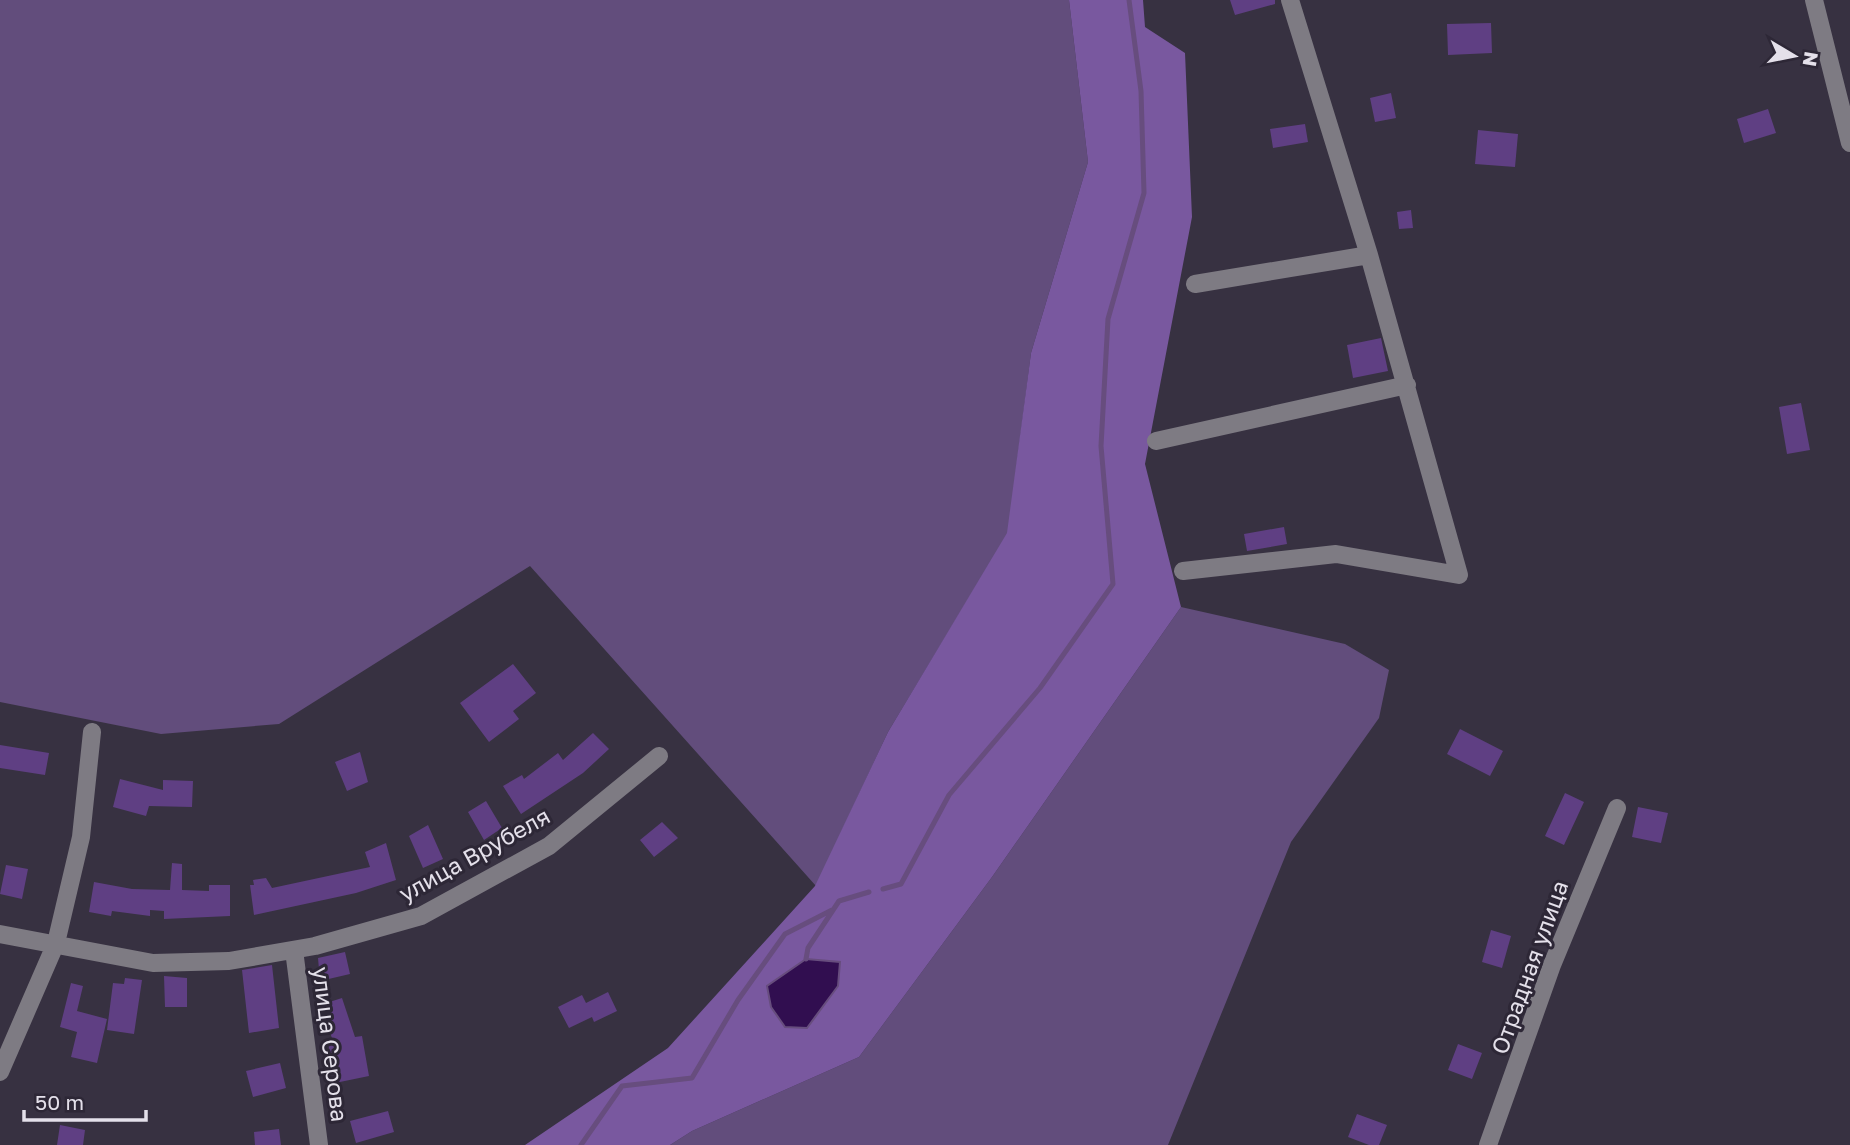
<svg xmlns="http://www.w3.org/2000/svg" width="1850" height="1145" viewBox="0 0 1850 1145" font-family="'Golos Text',sans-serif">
<rect width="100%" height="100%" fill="#373141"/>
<path fill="#624d7c" d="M0,0H1069L1088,162L1031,353L1008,533L888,732L816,886L530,566L279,724L161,734L0,702Z
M1181,607L1345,644L1389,670L1379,718L1291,842L1168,1145H670L692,1131L859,1057L992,877Z"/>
<path fill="#79589f" d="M1069,0H1143L1145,27L1185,53L1192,217L1145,464L1181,607L992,877L859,1057L692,1131L670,1145H525L668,1048L815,886L888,732L1007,533L1031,353L1088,162Z"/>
<path fill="#310e50" stroke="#674d7e" stroke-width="2" d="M806,959L840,962L838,986L807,1028L785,1027L771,1007L767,986Z"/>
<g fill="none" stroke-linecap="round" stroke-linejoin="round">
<path stroke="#674d7e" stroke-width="5" d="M883,889L901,884L949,795L1040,688L1113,584L1101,446L1108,319L1144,193L1141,91L1129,0
M806,959L808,948L839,901L869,892
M581,1145L622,1086L692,1078L738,1000L785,934L832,910"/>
</g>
<path fill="#5f3f83" d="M1230,0H1275V4L1235,15Z
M1491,23L1492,53L1448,55L1447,24Z
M1391,93L1396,118L1375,122L1370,98Z
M1768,109L1776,133L1744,143L1737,119Z
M1305,124L1308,142L1273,148L1270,129Z
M1478,130L1518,134L1515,167L1475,164Z
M1411,210L1413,228L1399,229L1397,212Z
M1381,338L1388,371L1353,378L1347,345Z
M1801,403L1810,450L1787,454L1779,407Z
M1284,527L1287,544L1247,551L1244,534Z
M513,664L536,693L513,711L519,719L489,742L460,703Z
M1460,729L1503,751L1490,776L1447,754Z
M593,733L609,749L583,773L521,814L503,786L522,775L524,779L558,753L563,760Z
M0,745L49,753L45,775L0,768Z
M360,752L368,782L347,791L335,762Z
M120,779L163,790V780L193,781L192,807L149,806L146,816L113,807Z
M1565,793L1584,802L1564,845L1545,836Z
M486,801L502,828L484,840L468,812Z
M1638,807L1668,813L1661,843L1632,837Z
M662,822L678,838L654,857L640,840Z
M428,825L443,859L423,868L409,836Z
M386,843L396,880L356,893L254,915L250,885H254L253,880L266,878L272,888L370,867L365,852Z
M172,863L182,864V890L209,891V885H230V916L164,919V911L150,910V916L112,911L111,916L89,912L94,882L132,889L170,890Z
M6,865L28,869L22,899L0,894Z
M1491,930L1511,936L1502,968L1482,962Z
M345,952L350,974L320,981L318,958Z
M272,965L279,1028L249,1033L242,970Z
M164,976L187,978V1007H165Z
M125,978L142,980L134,1034L107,1030L113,983L124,984Z
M71,983L83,986L77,1011L107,1019L97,1063L71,1057L77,1032L60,1027Z
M608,992L617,1011L594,1022L592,1017L569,1028L558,1007L582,995L586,1003Z
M342,998L355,1037L362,1036L369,1076L335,1083L328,1042L333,1041L320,1005Z
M1458,1044L1482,1053L1472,1079L1448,1070Z
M280,1063L286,1088L253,1097L246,1071Z
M388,1111L394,1132L356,1143L350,1121Z
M1357,1114L1387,1125L1379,1145H1369L1348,1137Z
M60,1125L85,1130L83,1145H57Z
M279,1129L281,1145H255L254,1132Z"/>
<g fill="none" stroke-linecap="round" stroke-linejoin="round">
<path stroke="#7e7b83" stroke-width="18" d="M1814,0L1850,143
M1195,284L1369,255
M1156,441L1407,385
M1183,571L1336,554L1459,575L1369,255L1290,0
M0,934L153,963L229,961L315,946L421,916L549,846L659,756
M294,950L319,1145
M0,1072L56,943L81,837L92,732
M1488,1145L1552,965L1617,808"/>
</g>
<g text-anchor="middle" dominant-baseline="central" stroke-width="6" stroke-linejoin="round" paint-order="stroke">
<g font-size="23" fill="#e4e0ea" stroke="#2d2736">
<text transform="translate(474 854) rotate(-29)">улица Врубеля</text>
<text transform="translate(1529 967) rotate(-70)">Отрадная улица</text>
<text transform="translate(331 1044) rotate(83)">улица Серова</text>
</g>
</g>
<g transform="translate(1794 56) rotate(100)" stroke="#2d2736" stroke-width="5" paint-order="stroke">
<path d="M0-5L12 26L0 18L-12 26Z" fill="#e4e0ea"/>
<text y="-10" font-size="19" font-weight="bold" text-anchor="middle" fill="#e4e0ea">N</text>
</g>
<path d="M24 1110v10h122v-10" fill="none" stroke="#e4e0ea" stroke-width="3.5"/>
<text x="35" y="1110" font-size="21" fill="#e4e0ea" stroke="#2d2736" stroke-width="5" paint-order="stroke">50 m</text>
</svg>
